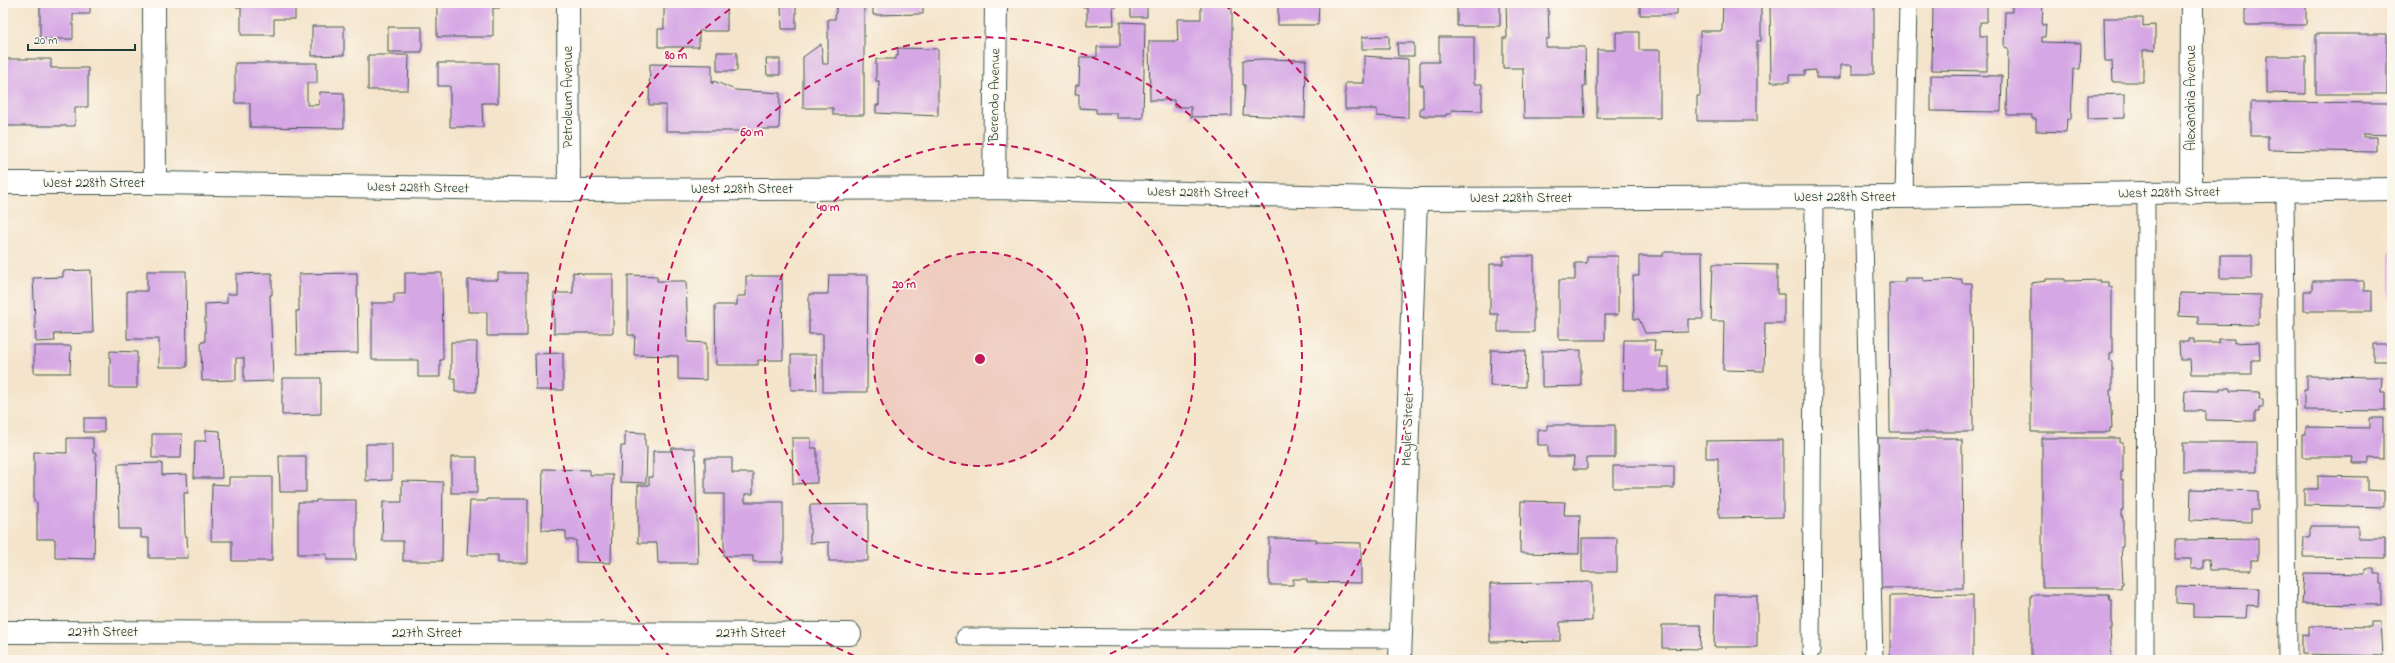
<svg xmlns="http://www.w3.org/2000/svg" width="2395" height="663" viewBox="0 0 2395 663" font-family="'Indie Flower',sans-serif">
<rect width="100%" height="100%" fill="#fbf7ec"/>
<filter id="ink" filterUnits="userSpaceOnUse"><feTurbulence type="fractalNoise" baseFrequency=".025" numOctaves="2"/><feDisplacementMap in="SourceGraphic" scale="8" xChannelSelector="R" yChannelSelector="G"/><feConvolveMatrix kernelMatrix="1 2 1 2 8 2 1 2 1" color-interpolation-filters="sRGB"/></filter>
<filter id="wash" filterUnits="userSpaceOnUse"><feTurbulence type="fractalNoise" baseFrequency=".012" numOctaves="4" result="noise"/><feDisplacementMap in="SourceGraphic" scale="16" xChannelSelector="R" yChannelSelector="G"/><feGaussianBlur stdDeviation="0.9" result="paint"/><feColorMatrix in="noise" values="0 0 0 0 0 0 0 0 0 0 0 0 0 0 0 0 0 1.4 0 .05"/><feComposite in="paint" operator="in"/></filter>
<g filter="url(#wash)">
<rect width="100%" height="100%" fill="#f4e4cb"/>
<g id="blocks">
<path fill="#d6a7e5" d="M40,3H90V14H73V39H40Z
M236,3H295V19H274V35H241V7H236Z
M437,3H500V8H493V37H437Z
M658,3H727V31H699V47H658V29H664V6H658Z
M837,3H864V115H833V108H803V57L821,44L823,64H828V19H835Z
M873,3H923V14L873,15Z
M1081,3H1116L1117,7H1113L1114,25L1087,26V7H1081Z
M1131,3H1147V17H1131Z
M1152,3H1196V6L1152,5Z
M1201,3H1232V116L1191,117V107H1174V100H1150L1149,41H1178L1177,19H1201Z
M1278,3H1319L1318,25H1278Z
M1457,3H1500V26H1457Z
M1506,3H1548L1549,39H1546V47H1585L1586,86H1583L1585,118H1524L1523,68H1503V38H1507Z
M1640,3H1677V15H1640Z
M1723,3H1761V41H1757V121H1697V96H1700V31H1722Z
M1770,3H1874V74H1852V65H1840V78H1816V70L1805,71V75H1789V82H1771Z
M1933,3H1987V22H1980V36H1987V71L1932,70Z
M2012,3H2043L2042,25H2046L2045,37H2042V42L2081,43L2080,69H2073L2071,119H2067L2066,132L2036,131V119H2032V115H2007L2008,48L2004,47L2005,12H2012Z
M2245,3H2306V25H2245Z
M781,6H796V29H782Z
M2104,18H2143V26L2155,25V50H2143V82H2113L2112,61H2105Z
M3,20H6V49H3Z
M1120,22L1145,23L1143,118H1117V113H1096V109L1079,108V94H1075L1076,85H1079L1080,57H1097V47H1120Z
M312,26H344V55L312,56Z
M388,27H422V52H388Z
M1616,32H1639V50H1660V118H1597V50H1616Z
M2316,34H2387V94H2316Z
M1389,36V49H1362V37Z
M1439,37H1474V84H1482V111L1451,110V114H1446V116H1420V108H1423V85H1420V62H1439Z
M1397,43H1414V56H1398Z
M898,48L938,49V116L876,113V105H879V81H876V59H896V56H898Z
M717,52H737V71H717Z
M368,55H409L408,90H368Z
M1364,56L1408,59V118L1377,116V109H1345V83H1364Z
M2267,56H2306V94L2267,93Z
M3,59H51V68H88V107H75V126H3Z
M766,59H780V75H767Z
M1263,59L1306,60L1305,118L1243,115L1245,85H1243V60Z
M235,63H317V83H307V105H319L320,92L344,93V128L250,127V103H235Z
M438,63H498V103H482L483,127H450V86H438Z
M650,64L712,65V84L714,81L735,90L780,93L779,129H760V131H666V105H649Z
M1931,75L2002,76L2001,112L1931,111Z
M2125,94V118L2088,119V95Z
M2251,102L2390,103V135L2363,134V137H2376V152L2268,150V136H2251Z
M1663,252H1702L1703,319H1688V332L1645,333L1639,319H1634L1633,276H1639V256H1663Z
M2390,252H2392V502L2389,361H2373V344H2390Z
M2220,255H2252V278H2220Z
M1503,256H1534V332H1498V314H1490V264H1503Z
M1587,256H1618V315H1605V340H1559V280H1575V263H1587Z
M1713,264L1777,265V294H1784V323H1765L1764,371L1723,370L1724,321H1711Z
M91,270L93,333L54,334L55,341L36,342L33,278L63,277V271Z
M147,271H186L187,367H159V339H127V291H147Z
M573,272L582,273V274H613V333H554V293H573Z
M272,273V295H270L273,381L244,382V358H236V380L202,381L201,342H205V304L227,303V294H236V274Z
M357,273L358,353L297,354L296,311H299V274Z
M405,273H442L443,360H440V377H418V360H372V303H394V294H405Z
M498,273H527V336H487V312H468V280H498Z
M628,275L657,276V281H686L688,342L706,343V380L678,379V356L634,355L635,335H628Z
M829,275H868L867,392H823V334H809V294H828Z
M746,276H782L783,360H758V365H716L715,305H737V296H746Z
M1905,278H1923V281L1962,279V283H1972L1973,432H1890L1889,282H1905Z
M2046,279H2065V281L2100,280V282H2109V287H2112V353H2110V361H2112V390H2110L2112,428H2110V432H2031V283L2046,281Z
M2312,281H2364V291H2372V311H2304V291H2312Z
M2180,293L2260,295V318H2258V325L2198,324V317L2179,316Z
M2188,339H2194V343H2219V339H2234V343L2259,342L2260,360H2252V374H2191L2190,360H2180L2179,342H2188Z
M1624,340H1655L1654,351H1662L1660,367H1669V390H1623Z
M451,342H477L476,392H455V378H451Z
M34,346H71L70,373H34Z
M1491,350L1526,351L1525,387L1490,386Z
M1581,350V386L1542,387V351Z
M110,351L137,352V388H110Z
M563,353V390H536L535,354Z
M791,355H816L817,390H791Z
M2307,376L2382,377L2381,392H2385V411L2304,410V390H2307Z
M282,378H321V414L282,415Z
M2220,388H2230V391L2260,392L2259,399H2263V408H2259V412H2255V421L2205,420V411H2184L2185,390L2220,391Z
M84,418H104V432H84Z
M2370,418H2383V459L2369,458V463H2352L2353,457H2302V434H2306V427L2370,428Z
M1547,425H1615V458H1587V469H1573L1574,457H1548V445H1538V430H1547Z
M206,430L220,431L222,478H194L195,441H206Z
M625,432L645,433V446H647L646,483L620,482L621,446H625Z
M152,434H182L181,458H152Z
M67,438H93V453H96L94,559L55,558V539H37V502H34V452L67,453Z
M792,438H811V448H817V483L793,484Z
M1878,438H1957V440H1962L1963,588H1879Z
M2042,438H2120V443H2123V472H2121V480H2123V510H2121V517H2123V547H2121L2123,584H2121V588H2042Z
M1783,440V517L1719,518L1718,458H1706V441Z
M2183,442H2257V472H2183Z
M366,444H392V480L366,481Z
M671,448H695L698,563H658L657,543H638V485H649V477H653V451H671Z
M279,456H306V492H280Z
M451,457H477V493H451Z
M705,458H732V473H753V494H745V502H783V562H753V556H724V494H705Z
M162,463V475L187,474L188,493H184L185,536H187L188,558H149V538H141V529H119L118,464Z
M1613,466H1674V488H1613Z
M543,469L590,470V475H613L611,563L576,562V540H566V531L542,530Z
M2318,476L2367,477V490L2384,491V507L2304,505V489H2318Z
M229,477H272V561H232V541H211L212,484L229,485Z
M402,481L443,482L442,561H403V541H382L383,502H402Z
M2191,489L2258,491V510H2251V522L2190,520Z
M487,499H528V563H498V555H467L470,501H487Z
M316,500H356V560H327V554H298V502H316Z
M1521,501L1565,502L1564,515H1580L1579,554L1520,553Z
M868,504V561H829V542L810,543V505Z
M2310,526H2358V538H2385V558L2303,557L2304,537H2310Z
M1269,538L1316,539V542L1361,543V583L1307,582V579H1293V585H1269Z
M1582,538H1617V572H1582Z
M2258,539V560H2251V570H2210L2209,559H2203V569H2191V559H2175V540Z
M2365,569H2374V574H2380V584H2382V605L2302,604L2304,573L2365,574Z
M1592,582V621L1560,622V641L1490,642V584Z
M2176,586L2259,588L2258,606L2247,605L2246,618L2193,617V604L2176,603Z
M1715,595H1757V647H1714Z
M1973,595V660H1890V596Z
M2031,595H2109L2110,600H2112V629H2110L2112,660H2031Z
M2371,622H2381L2383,656L2302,654V634L2309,635V626L2371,627Z
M1662,625H1701L1700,649L1662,648Z"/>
</g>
</g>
<g filter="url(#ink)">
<use href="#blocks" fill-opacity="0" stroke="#3f564b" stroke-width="1"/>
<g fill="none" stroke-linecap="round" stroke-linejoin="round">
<g stroke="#3f564b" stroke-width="19">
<path id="service" d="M2285,192L2288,660
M1863,197L1874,660
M1904,197L1908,3
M965,637L1400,639
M1811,651L1814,197
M2145,660L2146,194"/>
</g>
<g stroke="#3f564b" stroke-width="24">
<path id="minor" d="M154,3L155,183
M568,3L569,190
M994,188L996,3
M2191,193L2192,3
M3,632L850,634
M1400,660L1416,199"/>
</g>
<g stroke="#3f564b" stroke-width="24">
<path id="tertiary" d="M3,183H155L569,190L994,188L1416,199L1904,197L2392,189"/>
</g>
<use href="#service" stroke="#fff" stroke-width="17"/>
<use href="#minor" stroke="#fff" stroke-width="22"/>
<use href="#tertiary" stroke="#fff" stroke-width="22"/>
</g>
</g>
<circle cx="980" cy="359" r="107" fill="#c2185b" fill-opacity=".12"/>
<g fill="none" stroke="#c2185b" stroke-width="2" stroke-dasharray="7 5">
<circle cx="980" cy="359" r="107"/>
<circle cx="980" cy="359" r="215"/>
<path d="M865 660A322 322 0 1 1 1095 660"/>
<path d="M671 658A430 430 0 0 1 736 5M1224 5A430 430 0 0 1 1289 658"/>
</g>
<g text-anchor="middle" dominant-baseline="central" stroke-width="3.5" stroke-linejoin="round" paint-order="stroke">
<g font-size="14" fill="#1f3d34" stroke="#fbf7ec">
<text transform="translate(995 95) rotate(-89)">Berendo Avenue</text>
<text transform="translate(568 97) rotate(-90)">Petroleum Avenue</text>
<text transform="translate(2191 98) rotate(-90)">Alexandria Avenue</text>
<text x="94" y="183">West 228th Street</text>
<text transform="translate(418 188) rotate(1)">West 228th Street</text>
<text x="742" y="189">West 228th Street</text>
<text transform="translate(1198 193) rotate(1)">West 228th Street</text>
<text transform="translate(2169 193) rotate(-1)">West 228th Street</text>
<text x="1845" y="197">West 228th Street</text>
<text x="1521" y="198">West 228th Street</text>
<text transform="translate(1408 429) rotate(-88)">Meyler Street</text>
<text x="103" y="632">227th Street</text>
<text x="427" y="633">227th Street</text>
<text x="751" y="633">227th Street</text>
</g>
</g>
<circle cx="980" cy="359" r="6" fill="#c2185b" stroke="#fbf7ec" stroke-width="2"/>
<g font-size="12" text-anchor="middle" font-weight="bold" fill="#c2185b" stroke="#fbf7ec" stroke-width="3.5" stroke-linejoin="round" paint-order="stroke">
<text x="676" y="59">80 m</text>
<text x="752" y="136">60 m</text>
<text x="828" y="211">40 m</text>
<text x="904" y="288">20 m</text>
</g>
<rect width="2395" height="663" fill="none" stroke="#fbf7ec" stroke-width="16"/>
<path d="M28 44v6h107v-6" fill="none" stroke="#1f3d34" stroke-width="2"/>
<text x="34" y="44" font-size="12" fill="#1f3d34" stroke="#fbf7ec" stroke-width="3" paint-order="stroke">20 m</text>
</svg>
